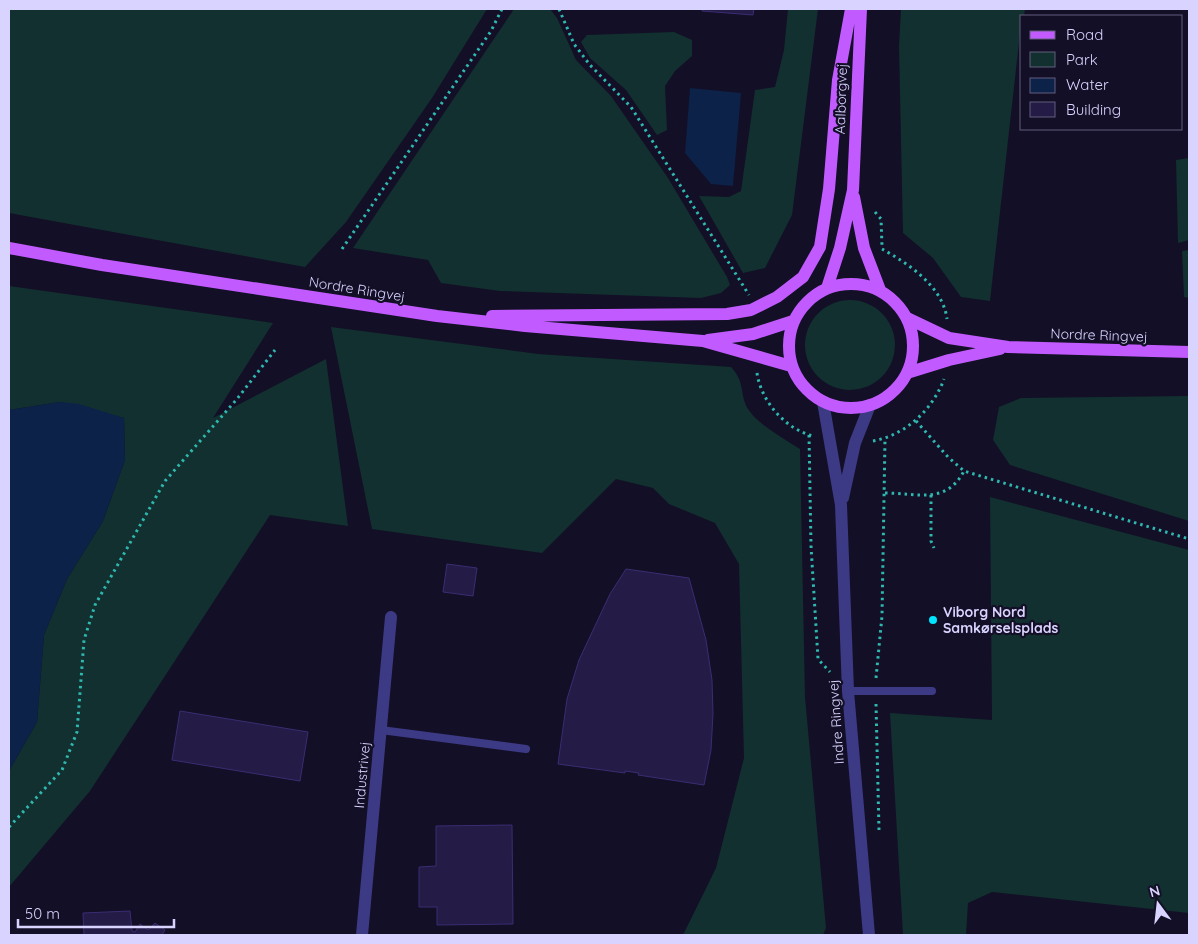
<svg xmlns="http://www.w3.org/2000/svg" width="1198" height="944" viewBox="0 0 1198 944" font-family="Quicksand,sans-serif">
<rect width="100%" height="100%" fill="#130f26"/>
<path fill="#12302f" d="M9,9H487L432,98L346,222L305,267L9,213Z
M514,9H550L557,18L576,60L611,96L668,178L727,277L730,285L721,293L701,298L500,291L441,283L428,260L353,248Z
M788,9H818L792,215L765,268L743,273L699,196L729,197L741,191L755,90L775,87L784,50Z
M901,9H1025L1024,16H1022L990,301L961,297L933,258L903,233L899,46Z
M674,32L692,40V56L675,71L665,86L667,130L657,135L626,90L590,58L581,42L587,35Z
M1189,158V240L1178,243L1176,160Z
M1189,250V298L1184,297L1182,251Z
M9,286L273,323L213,418L326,359L348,526L270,515L90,791L9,887V771L37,722L44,635L67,579L103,521L125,460L124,418L60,402L9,410Z
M805 345a45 45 0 1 1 90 0a45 45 0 1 1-90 0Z
M331,327L538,354L731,367C746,383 739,394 748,409C757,424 785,439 800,449L805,697L826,928L823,935H683L716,868L744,758L739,564L715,523L669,504L653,488L616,479L542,553L372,529Z
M1189,396V521L1010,465L993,440L999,407L1021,398Z
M990,497L1189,550V913L992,892L968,903L966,935H903L890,713L992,720Z"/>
<path fill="#0c2248" d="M690,88L741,93L733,186L711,184L685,153Z
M60,402L79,404L124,418L125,460L103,521L67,579L44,635L37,722L9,771V410Z"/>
<path fill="#241b47" stroke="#3b2d73" d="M702,9H754L753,15L702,11Z
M447,564L477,568L473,596L443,592Z
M626,569L689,578L706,640L712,680L713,714L711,750L704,785L638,775L639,773L625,771V773L558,764L567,699L579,660L610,594Z
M180,711L308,732L300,781L172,760Z
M512,825L513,924L437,925V907H419V867L436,866V826Z
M130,911L132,931L135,932L140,924L148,930L155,923L165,930L162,935H164H84L83,913Z"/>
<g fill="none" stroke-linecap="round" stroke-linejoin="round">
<path stroke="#2fb8b0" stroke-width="3" stroke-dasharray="2.5 4" stroke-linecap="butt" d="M559,9L574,44L590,65L631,107L749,295
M875,212L881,219L882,246
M342,249L491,31L502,9
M882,249C907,263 943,286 947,319
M757,373C761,401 785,429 813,436
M916,421L948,457L964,471L1189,539
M809,435L811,546L818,659L830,672
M873,441C906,435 933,409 944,379
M885,493C917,493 946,505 964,471
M931,495V541L934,548
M876,678L882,616L885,439
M876,704L879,830
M9,827L62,770L77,732L84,640L95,605L165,481L237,399L275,350"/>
<path stroke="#3d3a85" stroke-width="8" d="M848,691H932
M381,730L526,749"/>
<path stroke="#3d3a85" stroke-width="12" d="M362,935L391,617"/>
<path stroke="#3d3a85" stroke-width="12" d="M823,402L841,505L848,691L869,935
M843,498L855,443L870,405"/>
<path stroke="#c25bff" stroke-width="12" d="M854,197L864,248L880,290
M9,248L102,265L437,316L525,326L703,341L791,366
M789 346a62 62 0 1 1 124 0a62 62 0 1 1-124 0Z
M827,288L840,248L853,190L861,9
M492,316L727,314L751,310L777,297L803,277L820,247L829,189L838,80L851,9
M907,318L949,338L1008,347L1189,352
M708,340L753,334L793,321
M907,373L949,360L1000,349"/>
</g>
<circle fill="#00e5ff" stroke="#130f26" stroke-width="2" cx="933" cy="620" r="5"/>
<g text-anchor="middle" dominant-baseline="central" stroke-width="4.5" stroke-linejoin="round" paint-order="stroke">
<g font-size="14" fill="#d9d4ff" stroke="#130f26">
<text transform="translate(841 99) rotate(-88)">Aalborgvej</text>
<text transform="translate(357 289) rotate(9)">Nordre Ringvej</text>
<text transform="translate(1099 335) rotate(2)">Nordre Ringvej</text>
<text transform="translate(836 722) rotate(-94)">Indre Ringvej</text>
<text transform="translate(362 775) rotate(-85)">Industrivej</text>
</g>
<g font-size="14" font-weight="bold" fill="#d9d4ff" stroke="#130f26" text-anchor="start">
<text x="943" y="612">Viborg Nord<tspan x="943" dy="16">Samkørselsplads</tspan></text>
</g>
</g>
<rect width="1198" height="944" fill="none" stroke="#d9d4ff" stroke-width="20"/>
<rect x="1020" y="15" width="162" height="115" fill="#130f26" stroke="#625e7d"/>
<rect x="1030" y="31" width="25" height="8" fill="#c25bff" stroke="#625e7d"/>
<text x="1066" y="40" font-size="15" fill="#d9d4ff">Road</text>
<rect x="1030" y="52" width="25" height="15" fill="#12302f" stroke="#625e7d"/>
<text x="1066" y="65" font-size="15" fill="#d9d4ff">Park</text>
<rect x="1030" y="78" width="25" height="15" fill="#0c2248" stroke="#625e7d"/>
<text x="1066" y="90" font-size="15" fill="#d9d4ff">Water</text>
<rect x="1030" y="102" width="25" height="15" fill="#241b47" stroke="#625e7d"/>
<text x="1066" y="115" font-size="15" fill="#d9d4ff">Building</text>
<g transform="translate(1158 904) rotate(345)" stroke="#130f26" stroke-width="4" paint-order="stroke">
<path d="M0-4L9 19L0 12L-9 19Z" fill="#d9d4ff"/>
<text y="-8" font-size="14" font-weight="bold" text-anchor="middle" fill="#d9d4ff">N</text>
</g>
<path d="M18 919v8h156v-8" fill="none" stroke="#d9d4ff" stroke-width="2.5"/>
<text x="25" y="919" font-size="15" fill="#d9d4ff" stroke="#130f26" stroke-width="4" paint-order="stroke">50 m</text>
</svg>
